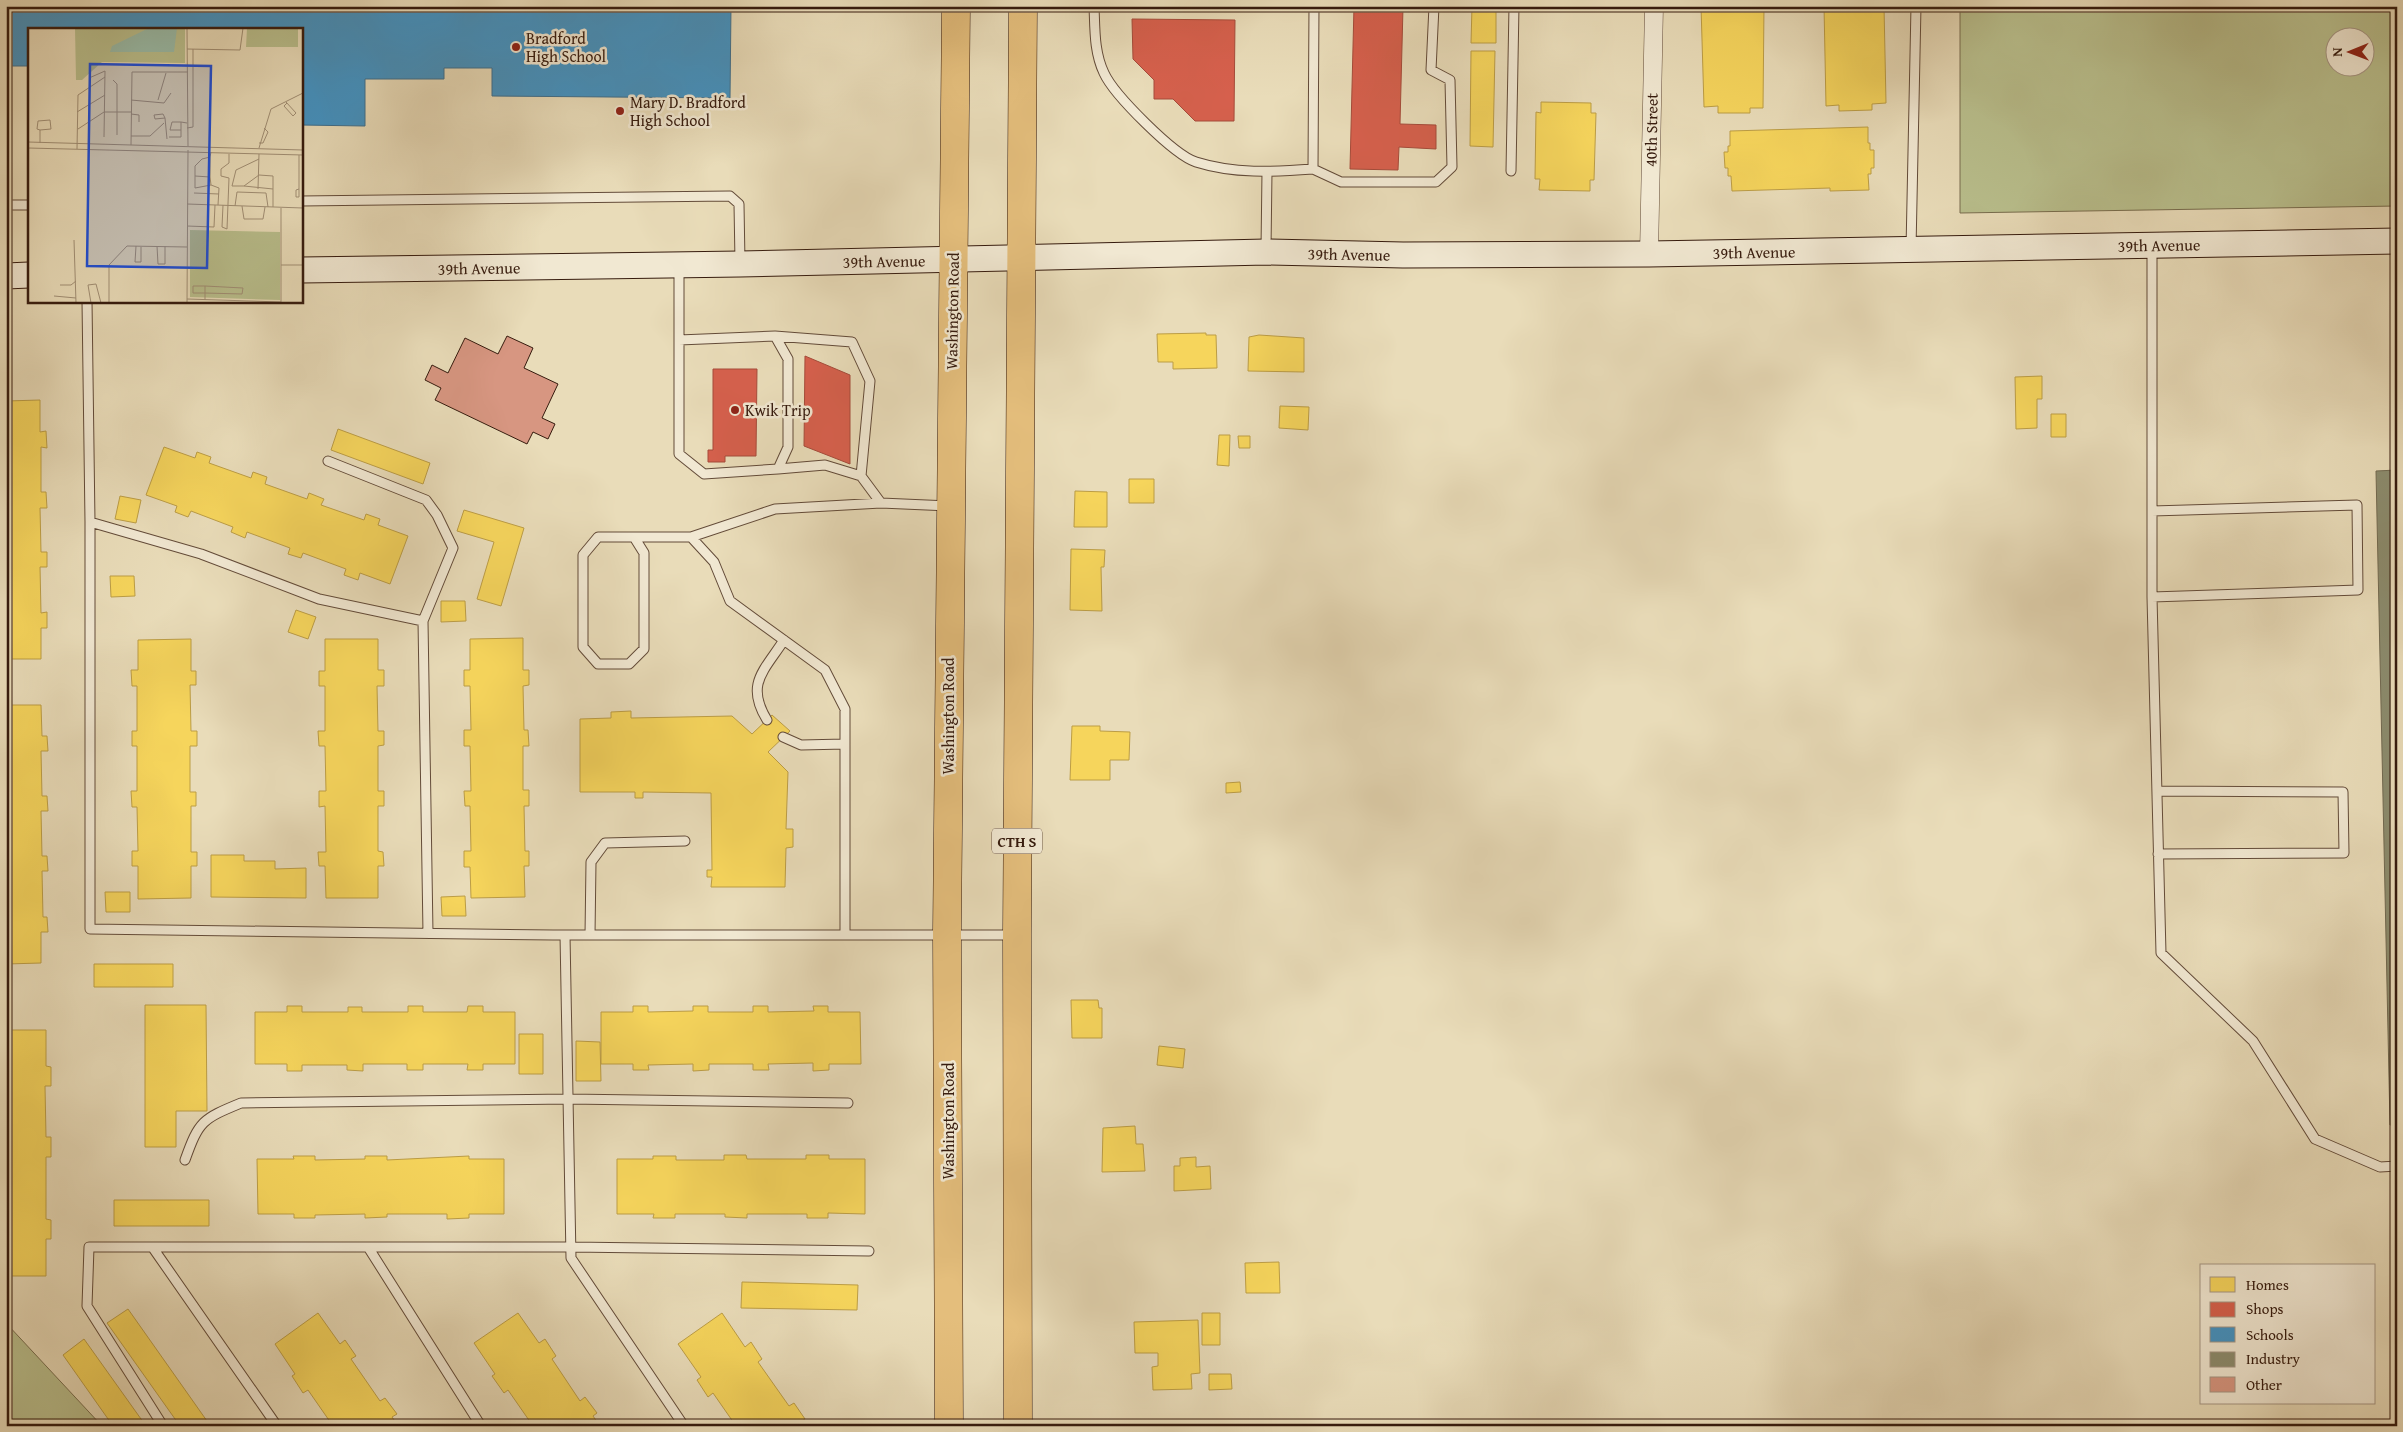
<svg xmlns="http://www.w3.org/2000/svg" width="2403" height="1432" viewBox="0 0 2403 1432" font-family="'Gentium Book Plus',serif">
<rect width="100%" height="100%" fill="#e9dcb9"/>
<filter id="stains"><feTurbulence type="fractalNoise" baseFrequency=".004" numOctaves="4"/><feColorMatrix values="0 0 0 0 .2 0 0 0 0 .09 0 0 0 0 .02 0 0 0 .5 -.17"/></filter>
<radialGradient id="worn" r=".72"><stop offset=".6" stop-color="#630" stop-opacity="0"/><stop offset="1" stop-color="#630" stop-opacity=".3"/></radialGradient>
<path fill="#b9bf8d" stroke="#786d4e" fill-rule="evenodd" d="M1960,6H2397V206L1960,213ZM2336,38H2366V68H2336Z
M6,1323L102,1426H6Z"/>
<path fill="#f6d55c" stroke="#bc9d45" d="M1472,6H1496V43H1471Z
M1701,6H1764L1763,108H1750V113H1718V106L1704,107Z
M1823,6H1884L1886,103L1872,104V110L1839,111V105L1826,106L1824,6Z
M1471,51H1495L1493,147L1470,146Z
M1541,102L1591,103V113H1596L1594,180H1590V191L1539,190L1540,179H1535L1536,112L1541,113Z
M1868,127V143H1870V150H1874V168H1871V174H1868L1869,190L1830,191V188L1732,191L1731,176H1728V168H1725L1724,152H1728V146H1730V131Z
M1206,333V335H1216L1217,368L1173,369V362H1158L1157,334Z
M1259,335L1304,338V372L1248,371L1249,337Z
M2042,376V399H2037V428L2016,429L2015,377Z
M40,400V432L46,431L47,448L41,447V492H46L47,508H40L41,552H47V567H40L41,613L47,612V628H41V659H6V401Z
M1280,406L1309,407L1308,430L1279,428Z
M2051,414H2066V437H2051Z
M338,429L430,463L423,484L331,450Z
M1219,435H1230L1229,466L1217,465Z
M1238,436H1250V448H1239Z
M164,447L195,458L197,452L211,457L209,463L251,478L253,472L267,477L265,484L307,499L309,493L324,499L321,505L364,520L366,514L380,519L378,525L408,536L390,584L360,573L358,580L344,575L346,569L303,553L301,558L288,554L290,548L247,532L245,538L231,532L233,527L191,511L188,517L175,512L177,506L146,495Z
M1129,479H1154V503H1129Z
M1075,491L1107,492V527H1074Z
M120,496L141,500L136,523L115,519Z
M464,510L524,528L501,606L477,599L494,542L457,531Z
M1071,549L1105,550L1104,567H1101L1102,611L1070,610Z
M110,576H134L135,596L111,597Z
M441,601H465L466,621L441,622Z
M296,610L316,617L308,639L288,632Z
M523,638V670H529V685L523,686L524,730H528L529,746H523V790H529V806H524L525,851H529V866H524L525,897L471,898L470,867H464V851H471L470,806H465L464,791H471L470,746H464V730H471L470,686H464V670H470V639Z
M191,639V671H196V685H190L191,731H197V746H190V792H196V806H191V852H197V866H191V898L138,899V866H132V851H138L137,807H132L131,791H137V746H132V731H137V686H132L131,670H138V640Z
M325,639H378V670H384V686H377L378,731H384V745L378,746V791H384V806H378V851L383,852L384,866H378V898H326L325,866H319L318,852H326L325,806L319,807V791H326L325,746H319L318,731H325V686H319V671H325Z
M6,705H41L42,736H47L48,751H41L42,796H47L48,811H41L42,856H47L48,871H42L43,917H47L48,932H41V963L6,964Z
M631,711V718L732,716L752,734L772,715L790,731L768,752L788,772L786,829H793V847L786,848L785,887H711L712,877H707V870H712L711,793L643,792V798H635V792H580V719L611,718V712Z
M1072,726H1100V731L1130,732L1129,760H1110V780H1070Z
M1240,782L1241,792L1226,793V783Z
M211,855H244V861H275V869L306,868V898L211,897Z
M105,892H130V912H106Z
M465,896L466,916H442L441,897Z
M94,964H173V987H94Z
M1071,1000H1098L1099,1008H1102V1038H1072Z
M145,1005H206L207,1111H176V1147H145Z
M287,1006H302V1012H348V1007H362V1012H408V1006H423V1012H467L468,1006H483V1012H515V1064H483V1070H467L468,1064H423V1070H407V1064H363V1071L347,1070V1065H302V1071H287V1064H255V1012H287Z
M633,1006H648V1012L693,1011V1006H708V1012H753V1006H768V1012L814,1011L813,1006H828V1012H860L861,1064H829V1070L813,1071V1063L768,1064L769,1070H753V1064H709V1070L693,1071V1064L648,1065L649,1070H633V1064H601V1012H633Z
M6,1030H46V1066L51,1067V1086H45L46,1137H51V1157H46V1219L51,1220V1239H46V1276H6Z
M519,1034H543V1074H519Z
M576,1041L600,1042L601,1081H576Z
M1159,1046L1185,1049L1183,1068L1157,1065Z
M1135,1126L1136,1144H1143L1145,1171L1102,1172L1103,1128Z
M724,1155H746L747,1159H806V1155H829V1159H865V1214L828,1213V1218H807V1214H747V1218L725,1217V1214H675V1218H653L654,1214H617V1159H653V1156H676V1160H724Z
M293,1156H315V1160L365,1159V1156H387V1160L469,1156V1159H504V1214H469V1218L447,1219V1214H387V1217L365,1218V1214L315,1215V1218H294V1214H258L257,1159H294Z
M1196,1157V1167L1210,1166L1211,1189L1174,1191V1166H1180V1158Z
M114,1200H209V1226H114Z
M1279,1262L1280,1293H1246L1245,1263Z
M742,1282L858,1285L857,1310L741,1308Z
M128,1309L207,1421L201,1426H180L107,1323Z
M318,1313L340,1344L345,1340L356,1356L351,1359L380,1401L385,1398L397,1414L392,1417L398,1426H333L308,1390L303,1393L292,1376L295,1374L275,1344Z
M518,1313L539,1343L545,1339L556,1356L552,1359L580,1401L585,1397L597,1413L593,1416L600,1426H533L508,1390L504,1393L492,1376L495,1374L474,1343Z
M722,1313L745,1347L751,1342L762,1359L758,1362L789,1406L794,1403L805,1419L800,1422L803,1426H736L713,1393L708,1397L697,1380L701,1377L678,1344Z
M1202,1313H1220V1345H1202Z
M1198,1320L1200,1373L1191,1374L1192,1389L1153,1390L1152,1367L1158,1366V1353H1135L1134,1322Z
M84,1339L146,1426H113L63,1355Z
M1209,1374H1231L1232,1389L1209,1390Z"/>
<path fill="#d6604d" stroke="#a64b3a" d="M1354,6L1403,7L1400,124L1436,125V149L1399,147L1398,170L1350,169Z
M1132,19L1235,20L1234,121H1195L1173,99H1154V80L1133,59Z
M805,356L850,375V464L804,446Z
M713,369H757L756,456H725V462H708V450H713Z"/>
<path fill="#4393c3" stroke="#3f6f8d" d="M6,6H250L372,10L373,6H731L730,98L492,96V68H444V79H365V126L301,125V29H29V66H6Z"/>
<path fill="#8c8c6e" stroke="#726a51" d="M2397,470V1125H2390L2376,471Z"/>
<path fill="#d79681" stroke="#361b0e" d="M507,336L533,348L524,368L558,384L542,418L555,424L548,439L533,432L527,444L435,400L441,388L425,380L432,365L448,373L465,338L498,354Z"/>
<g fill="none" stroke-linecap="round" stroke-linejoin="round">
<g stroke="#634b39" stroke-width="11">
<path id="lane" d="M1094,6C1095,29 1094,52 1104,73C1114,95 1174,155 1196,162C1234,174 1273,172 1313,169L1314,6
M1313,169L1341,182H1436L1452,167L1450,80L1431,70L1434,6
M1511,171L1514,6
M301,201L730,196L739,204L740,262
M6,205H29
M2152,248V597L2161,953L2253,1041L2315,1139L2380,1167L2397,1166
M1266,249L1267,172
M1911,249L1916,6
M87,301L90,522V929L553,935H1015
M775,336L852,342L870,381L861,476
M679,340L775,336L788,359V447L778,469L704,474L679,454V267
M328,461L426,500L437,515L453,548L423,621L428,933
M778,469L825,465L861,476L881,503L949,506
M2152,511L2357,505L2358,590L2152,597
M90,522L201,554L319,599L423,621
M634,537H598L583,555V647L598,664H629L644,649V553L634,537H691L775,509L881,503
M691,537L714,562L730,601L825,670L845,709V934
M767,720C745,684 764,671 784,640
M783,737L801,745L845,744
M2157,791L2343,792L2344,853L2158,854
M565,935L571,1258L684,1426
M590,935L591,862L605,843L685,841
M185,1160C199,1121 202,1119 241,1103L568,1099L848,1103
M368,1247L481,1426
M153,1248L277,1426
M163,1426L87,1306L89,1247H571L869,1251"/>
</g>
<g stroke="#634b39" stroke-width="19">
<path id="street" d="M1649,254L1654,6"/>
</g>
<g stroke="#361b0e" stroke-width="27">
<path id="secondary" d="M301,270L740,264L1266,252L1403,255L1649,254L2397,241
M6,276L29,275"/>
</g>
<g stroke="#361b0e" stroke-width="29">
<path id="primary" d="M949,1426L947,933L956,6
M1018,1426L1017,935L1023,6"/>
</g>
<use href="#lane" stroke="#f1e8d2" stroke-width="9"/>
<use href="#street" stroke="#f1e8d2" stroke-width="18"/>
<use href="#secondary" stroke="#f1e8d2" stroke-width="25"/>
<use href="#primary" stroke="#e4be7c" stroke-width="28"/>
</g>
<g fill="#8f2418" stroke="#f1e8d2" stroke-width="2">
<circle cx="516" cy="47" r="5"/>
<circle cx="620" cy="111" r="5"/>
<circle cx="735" cy="410" r="5"/>
</g>
<g text-anchor="middle" dominant-baseline="central" stroke-width="5" stroke-linejoin="round" paint-order="stroke">
<rect fill="#f1e8d2" stroke="#6e5849" stroke-width="1" x="992" y="828.5" width="50" height="25" rx="4"/>
<g font-size="15" font-weight="bold" fill="#361b0e">
<text x="1017" y="841">CTH S</text>
</g>
<g font-size="16" fill="#361b0e" stroke="#f1e8d2" text-anchor="start">
<text x="526" y="38">Bradford<tspan x="526" dy="18">High School</tspan></text>
<text x="630" y="102">Mary D. Bradford<tspan x="630" dy="18">High School</tspan></text>
<text x="745" y="410">Kwik Trip</text>
</g>
<g font-size="16" fill="#361b0e" stroke="#f1e8d2">
<text transform="translate(1651 130) rotate(-89)">40th Street</text>
<text transform="translate(2159 245) rotate(-1)">39th Avenue</text>
<text transform="translate(1754 252) rotate(-1)">39th Avenue</text>
<text transform="translate(1349 254) rotate(1)">39th Avenue</text>
<text transform="translate(884 261) rotate(-1)">39th Avenue</text>
<text transform="translate(479 268) rotate(-1)">39th Avenue</text>
<text transform="translate(952 311) rotate(-89)">Washington Road</text>
<text transform="translate(948 716) rotate(-90)">Washington Road</text>
<text transform="translate(948 1121) rotate(-90)">Washington Road</text>
</g>
</g>
<g transform="translate(28 28)">
<rect width="275" height="275" fill="#e9dcb9"/>
<path d="M47,0H157V35L74,34L54,52H48ZM219,0H270V19H218ZM162,202L252,204V272L162,269Z" fill="#b9bf8d"/>
<path d="M121,0H149L146,24H82L84,18Z" fill="#99bca9"/>
<path fill="none" stroke="#a18f75" stroke-width="1" d="M159,0L160,118M159,21L212,22L215,0M61,50L77,43L76,109M85,52L89,56V107M103,72L136,75L143,65M130,72L138,45M258,74L268,85L265,88L256,78L259,75M49,84L77,67M103,86L111,87V94M137,90L135,86L126,87L127,91L137,90L139,111M153,94V102H142L144,94H153L159,95M159,100L165,99V21M50,101L76,84H103M103,108H122L136,95M141,109H153V102M0,114L275,122M12,115V102L23,101L22,92L10,93L9,101L12,102M231,115H235L240,104L236,100M103,117L104,44H160M0,120L275,127M231,120L243,81L275,65M49,121L50,67L77,49M183,124L182,129L174,131L167,138V148L182,149L183,157L191,160L190,177M182,129V149M231,131L208,142L204,158H216L231,147L245,148V179M167,148V160L183,157M216,158L245,161M230,161L231,126M271,161L268,162V169H271V127M166,165L191,166M159,176L275,180M195,177L194,199L199,201L201,150L193,148V141L201,135V126M207,178L209,164L238,165L240,179M214,178L216,191H235L237,179M159,198L186,199L187,177M46,212L48,275M108,218L107,234H113V219M129,218L130,236H137V218M253,237H275M32,257H43L48,253M26,268L48,270M159,271L253,274M177,272V258H165V265H177L214,266L215,260L177,258M63,275L60,257L68,256L73,275M81,275V237L99,218L159,219M159,275L160,122M253,275V180"/>
<path fill="#1d4ed8" fill-opacity="0.15" stroke="#1d4ed8" stroke-width="2.5" d="M62,36L183,38L179,240L59,238Z"/>
<rect width="275" height="275" fill="none" stroke="#361b0e" stroke-width="2.5"/>
</g>
<rect width="2403" height="1432" fill="none" stroke="#e9dcb9" stroke-width="25"/>
<rect x="8" y="8" width="2388" height="1417" fill="none" stroke="#361b0e" stroke-width="2.5"/>
<rect x="12" y="12" width="2378" height="1407" fill="none" stroke="#361b0e"/>
<rect x="2200" y="1264" width="175" height="140" fill="#f1e8d2" stroke="#a69684"/>
<rect x="2210" y="1277" width="25" height="15" fill="#f6d55c" stroke="#a69684"/>
<text x="2246" y="1290" font-size="15" fill="#361b0e">Homes</text>
<rect x="2210" y="1302" width="25" height="15" fill="#d6604d" stroke="#a69684"/>
<text x="2246" y="1314" font-size="15" fill="#361b0e">Shops</text>
<rect x="2210" y="1327" width="25" height="15" fill="#4393c3" stroke="#a69684"/>
<text x="2246" y="1340" font-size="15" fill="#361b0e">Schools</text>
<rect x="2210" y="1352" width="25" height="15" fill="#8c8c6e" stroke="#a69684"/>
<text x="2246" y="1364" font-size="15" fill="#361b0e">Industry</text>
<rect x="2210" y="1377" width="25" height="15" fill="#d79681" stroke="#a69684"/>
<text x="2246" y="1390" font-size="15" fill="#361b0e">Other</text>
<g transform="translate(2350 52) rotate(269)"><circle r="24" fill="#f1e8d2" stroke="#a69684"/>
<path d="M0-4L9 19L0 12L-9 19Z" fill="#8f2418"/>
<text y="-8" font-size="14" font-weight="bold" text-anchor="middle" fill="#361b0e">N</text>
</g>
<rect width="100%" height="100%" filter="url(#stains)"/>
<rect width="100%" height="100%" fill="url(#worn)"/>
</svg>
